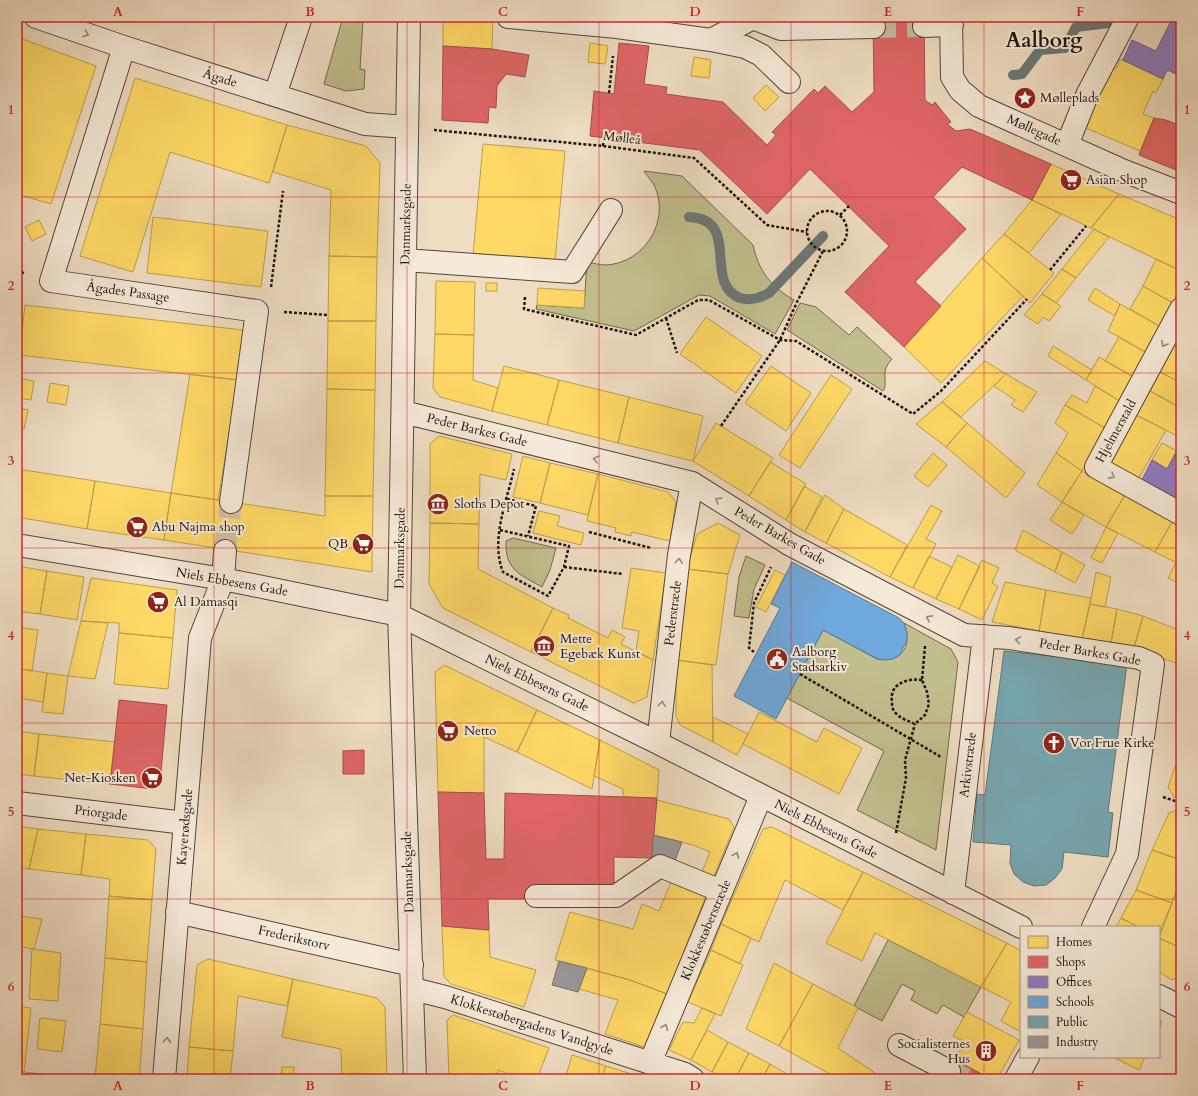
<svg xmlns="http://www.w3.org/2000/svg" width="1198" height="1096" viewBox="0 0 1198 1096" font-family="Cardo,serif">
<rect width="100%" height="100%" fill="#efddc2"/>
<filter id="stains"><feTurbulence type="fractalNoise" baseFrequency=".005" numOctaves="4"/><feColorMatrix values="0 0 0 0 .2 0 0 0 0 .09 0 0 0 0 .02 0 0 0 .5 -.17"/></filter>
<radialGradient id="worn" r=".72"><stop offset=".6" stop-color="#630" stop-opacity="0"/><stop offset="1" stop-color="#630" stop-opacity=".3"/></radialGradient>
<path fill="#c1bf8e" stroke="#706a4e" d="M343,17H366V20L363,21L360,69L365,70L364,89L346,91L324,84Z
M644,171L682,176L753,245C758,270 772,288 794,300L775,334L710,296L699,295L634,331L536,309L537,305L584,308L587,262C593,263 600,265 606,265C644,263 670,222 655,187C652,181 647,176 644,171Z
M800,303L816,307L849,335L857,327L892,359C879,372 889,383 883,391L787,330Z
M513,538L556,548L550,570L542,587C519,574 505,570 506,541Z
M746,556L765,565L754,589L749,618L734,616L739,577Z
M904,623L951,649L958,662L936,850L857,810L884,751L787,698L823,630L877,659C891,662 907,656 907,639C907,634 905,628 904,623Z
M888,940L981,987L964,1017L943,1005L937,1014L911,1000L915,991L902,984L882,1021L854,1006Z"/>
<path fill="#ffd966" stroke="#bc9e4c" d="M443,17H493L492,49L443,46Z
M17,37L96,66L51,204L17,194V106L21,93L17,92Z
M590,43L608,46L605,64L588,62Z
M694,57L711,60L709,78L691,76Z
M1120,59L1163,79L1156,93L1153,91L1143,114L1154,118L1140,151L1086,128L1089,120L1086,119L1113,66L1117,68Z
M135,78L287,125L269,183L170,152L133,272L80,256Z
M766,85L779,97L765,111L753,98Z
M287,125L366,146L380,163L377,257L329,256L331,190L273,172Z
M483,144L565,151L555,262L473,255Z
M1051,164L1119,194L1091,228L1032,200Z
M1119,194L1181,220V271L1091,228Z
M1032,200L1061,214L1029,253L1004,234Z
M153,217L268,231L261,287L147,273Z
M39,220L46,234L32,241L25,227Z
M1094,229L1109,237L1076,278L1062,269Z
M1004,234L1054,273L1030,303L982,258Z
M329,256L377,257L376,321H328Z
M982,258L1023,296L941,383L904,347Z
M1156,259L1181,271V287L1173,303L1143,286Z
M1062,269L1076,278L1056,303L1042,294Z
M436,281L475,282L474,335L435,334Z
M486,283H497V291H486Z
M1143,286L1173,303L1161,327L1130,309Z
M538,288L585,291L584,308L537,305Z
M1095,288L1120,304L1115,316L1088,300Z
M1042,294L1061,306L1049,321L1043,317L1038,324L1024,315Z
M1120,304L1161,327L1147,353L1108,331Z
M25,305L243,330L238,380L19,355Z
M706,317L762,356L736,393L680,354Z
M328,321H376L375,390L327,389Z
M435,334L474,335L473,380L498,388L492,411L440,397L433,388Z
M1119,337L1147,353L1134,377L1105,361Z
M1179,337L1181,338V383L1160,372Z
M1053,346L1092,370L1086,380L1048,356Z
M1099,357L1134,377L1121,402L1086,380Z
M985,361L1006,374L961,417L942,402Z
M504,366L559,380L547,425L492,411Z
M771,366L811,393L786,431L745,403Z
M1160,372L1181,383V408L1150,391Z
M190,374L238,380L218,500L171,493Z
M1006,374L1037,392L1023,412L1011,405L1015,400L994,386Z
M831,375L852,389L800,468L779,455Z
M17,378L34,381L31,400L17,398Z
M559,380L629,397L618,443L547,425Z
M50,383L69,386L66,405L47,402Z
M1095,386L1121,402L1105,428L1065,405L1072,395L1087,403Z
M327,389L375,390L373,496H325Z
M1150,391L1181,408V438L1136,415Z
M629,397L703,416L693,461L618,443Z
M942,402L967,423L946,447L916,424Z
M1065,405L1105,428L1082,471L1056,453L1068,433L1055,423Z
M17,408L28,410L24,429L17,428Z
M1136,415L1166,430L1139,478L1110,463Z
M716,423L773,458L749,496L693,461Z
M967,423L1025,473L1006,498L946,447Z
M439,436L512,454L506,480L480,474L479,524L430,523V444Z
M17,438H22L19,457H17Z
M1162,443L1177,451L1167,469L1152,460Z
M933,453L947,465L928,487L914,476Z
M1056,453L1082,471L1062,502L1037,485Z
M523,456L550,463L540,503L513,497Z
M770,462L806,484L786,520L749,496Z
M550,463L598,474L588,515L540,503Z
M17,469L95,481L87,529L17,517Z
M1082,471L1125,495L1106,527L1062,502Z
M598,474L668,492L676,502L670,541L632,532L631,536L615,532L616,528L587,521Z
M95,481L171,493L164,540L87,529Z
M804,486L822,497L805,532L786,520Z
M171,493L325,516V496H373L372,572L164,540Z
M825,495L844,509L826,543L805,532Z
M1125,495L1173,520L1155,552L1106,527Z
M1062,502L1084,515L1072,534L1050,520Z
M931,505L942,511L926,539L936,544L913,588L890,577Z
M844,509L907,545L890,577L826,543Z
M539,511L560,516L557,526L584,533L581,545L533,533Z
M1173,520L1181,525V565L1155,552Z
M430,523L479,524L478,569L553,608L531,652L443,608L429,584Z
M718,523L740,535L728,574L687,569L697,534Z
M1106,527L1118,533L1102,563L1091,558Z
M1023,530L1062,552L1055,572L1015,550Z
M1062,552L1085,565L1075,583L1055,572Z
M958,555L980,566L959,609L936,599Z
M929,556L952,567L936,599L913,588Z
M982,560L999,568L992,583L998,586L982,620L959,609Z
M1176,562L1181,565V577L1178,583L1168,578Z
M17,566L47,571L40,614L17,611Z
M631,568L666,573L653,660L636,651L639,631L622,628Z
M687,569L728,574L716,665L676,660Z
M775,570L785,575L766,612L756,607Z
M47,571L84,577L77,620L40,614Z
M1096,572L1111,577L1105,607L1090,604Z
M91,578L177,590L173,638L119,633V623L81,621Z
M1005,582L1046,590L1039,631L992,622Z
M1046,590L1091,598L1082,639L1039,631Z
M1090,604L1117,609L1111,643L1082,639Z
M553,608L569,615L568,618L608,638L612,630L625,637L621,644L653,660L647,697L634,703L531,652Z
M1117,609L1143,616L1134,648L1111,643Z
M1143,616L1181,631V665L1134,648Z
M1181,617V631L1176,629Z
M81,621L108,623L95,679L68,676Z
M17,627L38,630L32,671L17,668Z
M119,633L173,638L168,689L114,684Z
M676,660L712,665L713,742L680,725L676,716Z
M444,665L537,710L517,752L484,737V793L438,792L435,672Z
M21,669L47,673L43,702L17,698Z
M47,673L68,676L63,714L42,712Z
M537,710L600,740L592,789L517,752Z
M759,712L817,742L824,728L862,748L839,794L743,744Z
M713,717L748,734L737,755L713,742Z
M17,731L39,734L34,776L17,774Z
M39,734L115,742L110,784L34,776Z
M600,740L659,770L657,798L623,797V789L594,776Z
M1181,749V799L1174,797L1168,787Z
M657,800L729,819L734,827L712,881L700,877L710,852L693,845L653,835Z
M1175,811L1181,813V860L1152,850L1169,813Z
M17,826L38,829L29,869L17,868Z
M772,827L863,872L843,910L785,880L759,942L721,924L763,829Z
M38,829L86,834L81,875L29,869Z
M86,834L148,840L156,849L152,900L109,896L110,879L81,875Z
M1152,850L1181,860V879L1172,903L1136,890Z
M863,872L1007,943L981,987L875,933L862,961L826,943Z
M1181,879V948L1159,938Z
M671,882L706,896L667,994L630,980L555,960L570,912L633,929L642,904L659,911Z
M1136,890L1172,903L1159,934V927H1138L1121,918Z
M109,896L152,900L147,962L105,958Z
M18,916L42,919L34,949L17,946Z
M1121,918L1138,927H1116Z
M721,924L751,938L740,964L711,950Z
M442,926L489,930L490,957L536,970L524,1007L451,984L444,977Z
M1159,938L1181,948V973L1179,977L1172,980L1159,972Z
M1007,943L1021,951V1032L1001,1021L1011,1002L981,987Z
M32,949L61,953L58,1001L29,999Z
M711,950L743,965L721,1016L688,1002Z
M105,958L147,962L143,1029L100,1024Z
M208,959L293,979L287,1006L238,996L233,1051L189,1047L197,965Z
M774,963L813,984L779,1046L746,1029Z
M587,968L630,980L667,994L644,1047L605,1034L618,1000L579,989Z
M293,979L377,998L385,1007L387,1079H342L341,1049L282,1037Z
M813,984L858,1008L838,1048L884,1079H839L779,1046Z
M17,1006L31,1008L24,1072L17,1071Z
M702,1008L715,1014L691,1060L669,1050L683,1022L694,1023Z
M967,1012L1019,1040L997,1079H991L955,1060L965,1042L953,1036Z
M453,1015L549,1048L537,1079H523L498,1070V1079H449L447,1020Z
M40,1018L66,1021L62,1052L37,1049Z
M1159,1018L1162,1023L1159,1029Z
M100,1024L143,1029L139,1079H95Z
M707,1030L728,1042L712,1072L691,1060Z
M728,1042L749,1053L735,1079H725L712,1072Z
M189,1047L233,1051L230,1079H187Z
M749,1053L770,1064L762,1079H735Z
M572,1055L606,1066L601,1079H565Z
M1113,1057H1145L1139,1070Z
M770,1064L795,1079H762Z
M606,1066L638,1076L637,1079H601Z
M282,1067H294L293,1079H281Z
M17,1071L42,1074V1079H17Z
M252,1075L281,1077V1079H252Z"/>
<path fill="#e06666" stroke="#a64d4c" d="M873,17H924L925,100L932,105L935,102L942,111L951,122L947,124L956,131L970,129L1051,164L1032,200L962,167L933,197L966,229L915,282L941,306L904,347L845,292L889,246L810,169L767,214L700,150L590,136L594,91L614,94L619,43L649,46L644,84L667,87L666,94L723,102L767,145L776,135L772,132L814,89L818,93L825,86L852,112L874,92Z
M443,46L492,49L529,55L525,77L506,74L497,86L496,108L489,107L488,123L442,120Z
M1154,118L1166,120L1181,126V172L1139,155Z
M119,700L167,705L160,784L153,789L110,784Z
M364,750V774H343V751Z
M438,792L484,793L486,859H504L505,793L657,798L652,858L614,857V894L525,893L524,899H488L489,930L442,926Z
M955,1060L991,1079H944Z"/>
<path fill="#8e7cc3" stroke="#6c5d8d" d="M1173,17H1181V76L1167,70L1163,79L1123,60L1132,40L1156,51Z
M1181,443V505L1141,482L1152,460L1167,469Z"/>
<path fill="#6fa8dc" stroke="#577c9e" d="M792,562L899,618L904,623L907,632V640L900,655L893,659L885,660L878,659L823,630L776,719L734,696L780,608L771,604Z"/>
<path fill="#76a5af" stroke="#5c7a7f" d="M1004,651L1127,664L1108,812L1113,813L1108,857L1064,852L1062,869L1055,878L1046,885L1034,886L1023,882L1014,874L1010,863L1011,845L973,842L977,794L985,795Z"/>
<path fill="#999" stroke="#747170" d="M653,835L682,842L673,866L652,858Z
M559,961L587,968L578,992L552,985Z"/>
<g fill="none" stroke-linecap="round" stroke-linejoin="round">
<path stroke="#6b7877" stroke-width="10" d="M1013,75L1022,74L1040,50L1065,48L1076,27L1109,23
M689,217C742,219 702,283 740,298C750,301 760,298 769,293L823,236"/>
<path stroke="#d0bfa7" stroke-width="22" stroke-dasharray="22 11" stroke-linecap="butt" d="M874,27L924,26
M225,551L231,502
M949,1071L966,1079"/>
<g stroke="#52463c" stroke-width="24">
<path id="minor" d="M36,17L124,47L365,124L407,127
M409,17L399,615L415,1079
M508,17L617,27L711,40L745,47L761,55L789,82
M951,17L952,77L960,90L979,106L1124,171L1181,193
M924,26L952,25
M711,40L753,18L781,29L874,27
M124,47L51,281L257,311L231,502
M275,95L301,17
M1067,145L1088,93L1128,17
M405,260L572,272L611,210
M1181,309L1096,467L1181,514
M403,412L692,483L789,544L964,635L1009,638L1139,658L1153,664L1127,854L1093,927
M17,545L223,579L399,615L658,743L1021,927
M658,743L679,555L692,483
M17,803L185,823
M953,893L984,636
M536,896H616L660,866L721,891
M177,912L412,965
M413,989L445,997L685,1074L693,1079
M1159,996L1181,1007
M899,1045L949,1071
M650,1063L761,796
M164,1079L200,638L223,579L225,551
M1016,1079L1028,1057"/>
</g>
<path stroke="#1e140f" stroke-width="2.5" stroke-dasharray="3 2" stroke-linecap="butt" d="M609,93L613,56
M434,130L603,146L694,158L767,225L807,232
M603,146L604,138
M807 231a20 20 0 1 1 40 0a20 20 0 1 1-40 0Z
M840,215L849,206
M1050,270L1086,226
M17,271L24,273
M271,287L283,191
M525,297L524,309L636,335L698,300H709L780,340L796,341L913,414L941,391L1027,299
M284,312L328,315
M666,318L677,353
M721,426L780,340L797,302L823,251
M507,499L536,506L528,536
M500,530L569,546L564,567L548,596L503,572C490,540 507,501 514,469
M589,532L651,548
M564,567L623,574
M754,652L749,648L754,603L771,567
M800,674L941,757
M922,680C908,678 889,683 892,702C892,705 892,708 894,711C899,718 908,721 915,724L925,715L929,704L927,692L922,680L925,646
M1163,797L1181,803
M896,833L906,778L905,760L915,724"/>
<use href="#minor" stroke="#f5e9d7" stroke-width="22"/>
</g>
<defs><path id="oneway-chevron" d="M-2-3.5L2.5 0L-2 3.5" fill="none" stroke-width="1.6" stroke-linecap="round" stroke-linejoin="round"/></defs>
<g stroke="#94897d">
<use href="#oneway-chevron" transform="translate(86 34) rotate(19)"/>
<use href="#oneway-chevron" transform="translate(1164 344) rotate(119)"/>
<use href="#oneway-chevron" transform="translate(596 459) rotate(-166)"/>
<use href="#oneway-chevron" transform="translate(1112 476) rotate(29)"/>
<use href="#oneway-chevron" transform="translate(718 500) rotate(-148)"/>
<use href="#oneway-chevron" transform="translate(679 561) rotate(-83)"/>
<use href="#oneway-chevron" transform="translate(929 618) rotate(-152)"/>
<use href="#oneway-chevron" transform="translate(1018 640) rotate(-171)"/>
<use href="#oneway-chevron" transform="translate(662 704) rotate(-83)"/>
<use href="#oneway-chevron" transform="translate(736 855) rotate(-67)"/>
<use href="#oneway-chevron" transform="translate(665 1027) rotate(-68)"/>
<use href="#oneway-chevron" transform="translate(167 1040) rotate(-86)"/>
</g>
<path fill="none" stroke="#d62828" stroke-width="1" stroke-opacity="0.55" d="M214,17V1079M407,17V1079M599,17V1079M791,17V1079M984,17V1079M17,197H1181M17,373H1181M17,548H1181M17,723H1181M17,899H1181"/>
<defs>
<g id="sight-disc" transform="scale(1.15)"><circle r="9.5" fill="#8f2418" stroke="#f5e9d7"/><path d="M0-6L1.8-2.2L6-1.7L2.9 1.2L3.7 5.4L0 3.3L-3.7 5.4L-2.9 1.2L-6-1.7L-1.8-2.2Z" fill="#fff"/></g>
<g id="supermarket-disc" transform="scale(1.15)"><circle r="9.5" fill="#8f2418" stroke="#f5e9d7"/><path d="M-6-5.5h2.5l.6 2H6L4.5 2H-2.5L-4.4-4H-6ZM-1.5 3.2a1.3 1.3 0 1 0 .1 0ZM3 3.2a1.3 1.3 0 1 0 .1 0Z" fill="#fff"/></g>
<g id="museum-disc" transform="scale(1.15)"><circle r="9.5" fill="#8f2418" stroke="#f5e9d7"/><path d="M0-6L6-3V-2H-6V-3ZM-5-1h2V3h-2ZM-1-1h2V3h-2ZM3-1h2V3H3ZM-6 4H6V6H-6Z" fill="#fff"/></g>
<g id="civic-disc" transform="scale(1.15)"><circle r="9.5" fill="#8f2418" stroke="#f5e9d7"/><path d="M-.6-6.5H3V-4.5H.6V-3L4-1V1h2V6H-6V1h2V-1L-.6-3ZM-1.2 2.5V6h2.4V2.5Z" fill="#fff"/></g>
<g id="church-disc" transform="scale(1.15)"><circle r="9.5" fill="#8f2418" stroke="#f5e9d7"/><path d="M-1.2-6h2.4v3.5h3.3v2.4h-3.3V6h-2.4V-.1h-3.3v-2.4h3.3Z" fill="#fff"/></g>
<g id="building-disc" transform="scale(1.15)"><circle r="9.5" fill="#8f2418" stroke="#f5e9d7"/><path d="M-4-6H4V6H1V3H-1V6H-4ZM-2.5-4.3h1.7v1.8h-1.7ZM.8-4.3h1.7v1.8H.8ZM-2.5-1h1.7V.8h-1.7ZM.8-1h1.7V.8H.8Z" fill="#fff"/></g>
</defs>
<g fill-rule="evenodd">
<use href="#sight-disc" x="1025" y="98"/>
<use href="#supermarket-disc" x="1071" y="180"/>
<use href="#museum-disc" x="438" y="504"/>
<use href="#supermarket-disc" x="137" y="527"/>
<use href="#supermarket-disc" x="363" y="544"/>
<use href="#supermarket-disc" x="158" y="602"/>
<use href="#museum-disc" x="544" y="646"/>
<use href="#civic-disc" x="777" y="659"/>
<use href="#supermarket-disc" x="448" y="731"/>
<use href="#church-disc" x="1054" y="743"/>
<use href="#supermarket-disc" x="152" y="778"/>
<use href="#building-disc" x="986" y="1051"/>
</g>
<g text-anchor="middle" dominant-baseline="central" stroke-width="4" stroke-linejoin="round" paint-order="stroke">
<g font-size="13" fill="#1e140f" stroke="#f5e9d7">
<text transform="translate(220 78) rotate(17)">Ågade</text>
<text transform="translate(1034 130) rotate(24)">Møllegade</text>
<text transform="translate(622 138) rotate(7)">Mølleå</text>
<text transform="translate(406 224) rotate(-89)">Danmarksgade</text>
<text transform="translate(128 292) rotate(8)">Ågades Passage</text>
<text transform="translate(477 430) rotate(14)">Peder Barkes Gade</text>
<text transform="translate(1116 431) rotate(-61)">Hjelmerstald</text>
<text transform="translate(780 536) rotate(30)">Peder Barkes Gade</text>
<text transform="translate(400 548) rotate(-89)">Danmarksgade</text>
<text transform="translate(232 582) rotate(10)">Niels Ebbesens Gade</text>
<text transform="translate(673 613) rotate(-83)">Pederstræde</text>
<text transform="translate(1090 652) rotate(10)">Peder Barkes Gade</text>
<text transform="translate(537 683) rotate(26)">Niels Ebbesens Gade</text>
<text transform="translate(968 765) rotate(-83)">Arkivstræde</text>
<text transform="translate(101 813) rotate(7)">Priorgade</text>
<text transform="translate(185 827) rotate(-85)">Kayerødsgade</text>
<text transform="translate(826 829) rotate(27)">Niels Ebbesens Gade</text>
<text transform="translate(408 872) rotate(-92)">Danmarksgade</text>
<text transform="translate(706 930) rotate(-67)">Klokkestøberstræde</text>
<text transform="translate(294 938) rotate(13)">Frederikstorv</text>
<text transform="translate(532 1025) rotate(18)">Klokkestøbergadens Vandgyde</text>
</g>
<g font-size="13" fill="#1e140f" stroke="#f5e9d7" text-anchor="start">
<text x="1040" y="98">Mølleplads</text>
<text x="1086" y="180">Asian Shop</text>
<text x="454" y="504">Sloths Depot</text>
<text x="152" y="527">Abu Najma shop</text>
<text x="348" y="544" text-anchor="end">QB</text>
<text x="174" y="602">Al Damasqi</text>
<text x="560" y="639">Mette<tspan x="560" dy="15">Egebæk Kunst</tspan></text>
<text x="792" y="652">Aalborg<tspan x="792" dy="15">Stadsarkiv</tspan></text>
<text x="464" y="731">Netto</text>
<text x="1070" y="743">Vor Frue Kirke</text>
<text x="136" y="778" text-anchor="end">Net-Kiosken</text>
<text x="970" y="1044" text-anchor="end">Socialisternes<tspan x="970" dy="15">Hus</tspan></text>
</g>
<g font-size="21" font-weight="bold" fill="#1e140f" stroke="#f5e9d7">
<text x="1044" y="40">Aalborg</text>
</g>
</g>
<rect width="1198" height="1096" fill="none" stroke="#efddc2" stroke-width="44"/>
<rect x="1020" y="926" width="140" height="132" fill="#f5e9d7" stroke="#9f9487"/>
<rect x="1028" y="936" width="20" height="12" fill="#ffd966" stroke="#9f9487"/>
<text x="1056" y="946" font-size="12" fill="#1e140f">Homes</text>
<rect x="1028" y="956" width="20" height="12" fill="#e06666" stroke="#9f9487"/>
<text x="1056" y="966" font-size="12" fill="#1e140f">Shops</text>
<rect x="1028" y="976" width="20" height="12" fill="#8e7cc3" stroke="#9f9487"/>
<text x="1056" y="986" font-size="12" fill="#1e140f">Offices</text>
<rect x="1028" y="996" width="20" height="12" fill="#6fa8dc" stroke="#9f9487"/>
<text x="1056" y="1006" font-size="12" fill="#1e140f">Schools</text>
<rect x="1028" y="1016" width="20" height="12" fill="#76a5af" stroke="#9f9487"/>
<text x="1056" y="1026" font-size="12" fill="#1e140f">Public</text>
<rect x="1028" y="1036" width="20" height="12" fill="#999999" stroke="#9f9487"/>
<text x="1056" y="1046" font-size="12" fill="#1e140f">Industry</text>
<rect x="22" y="22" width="1154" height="1052" fill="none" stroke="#d62828" stroke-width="1.5"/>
<g font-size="13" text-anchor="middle" font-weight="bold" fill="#d62828">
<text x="118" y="16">A</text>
<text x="310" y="16">B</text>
<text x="503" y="16">C</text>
<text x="695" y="16">D</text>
<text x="888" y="16">E</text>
<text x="1080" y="16">F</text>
<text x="11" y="114">1</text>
<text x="1187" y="114">1</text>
<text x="11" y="290">2</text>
<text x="1187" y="290">2</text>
<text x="11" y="465">3</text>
<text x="1187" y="465">3</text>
<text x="11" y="640">4</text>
<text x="1187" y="640">4</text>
<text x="11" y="816">5</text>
<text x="1187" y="816">5</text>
<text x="11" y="991">6</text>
<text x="1187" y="991">6</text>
<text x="118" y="1090">A</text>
<text x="310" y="1090">B</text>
<text x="503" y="1090">C</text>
<text x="695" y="1090">D</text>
<text x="888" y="1090">E</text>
<text x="1080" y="1090">F</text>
</g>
<rect width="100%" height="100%" filter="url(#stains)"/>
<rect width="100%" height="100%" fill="url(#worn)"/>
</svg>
